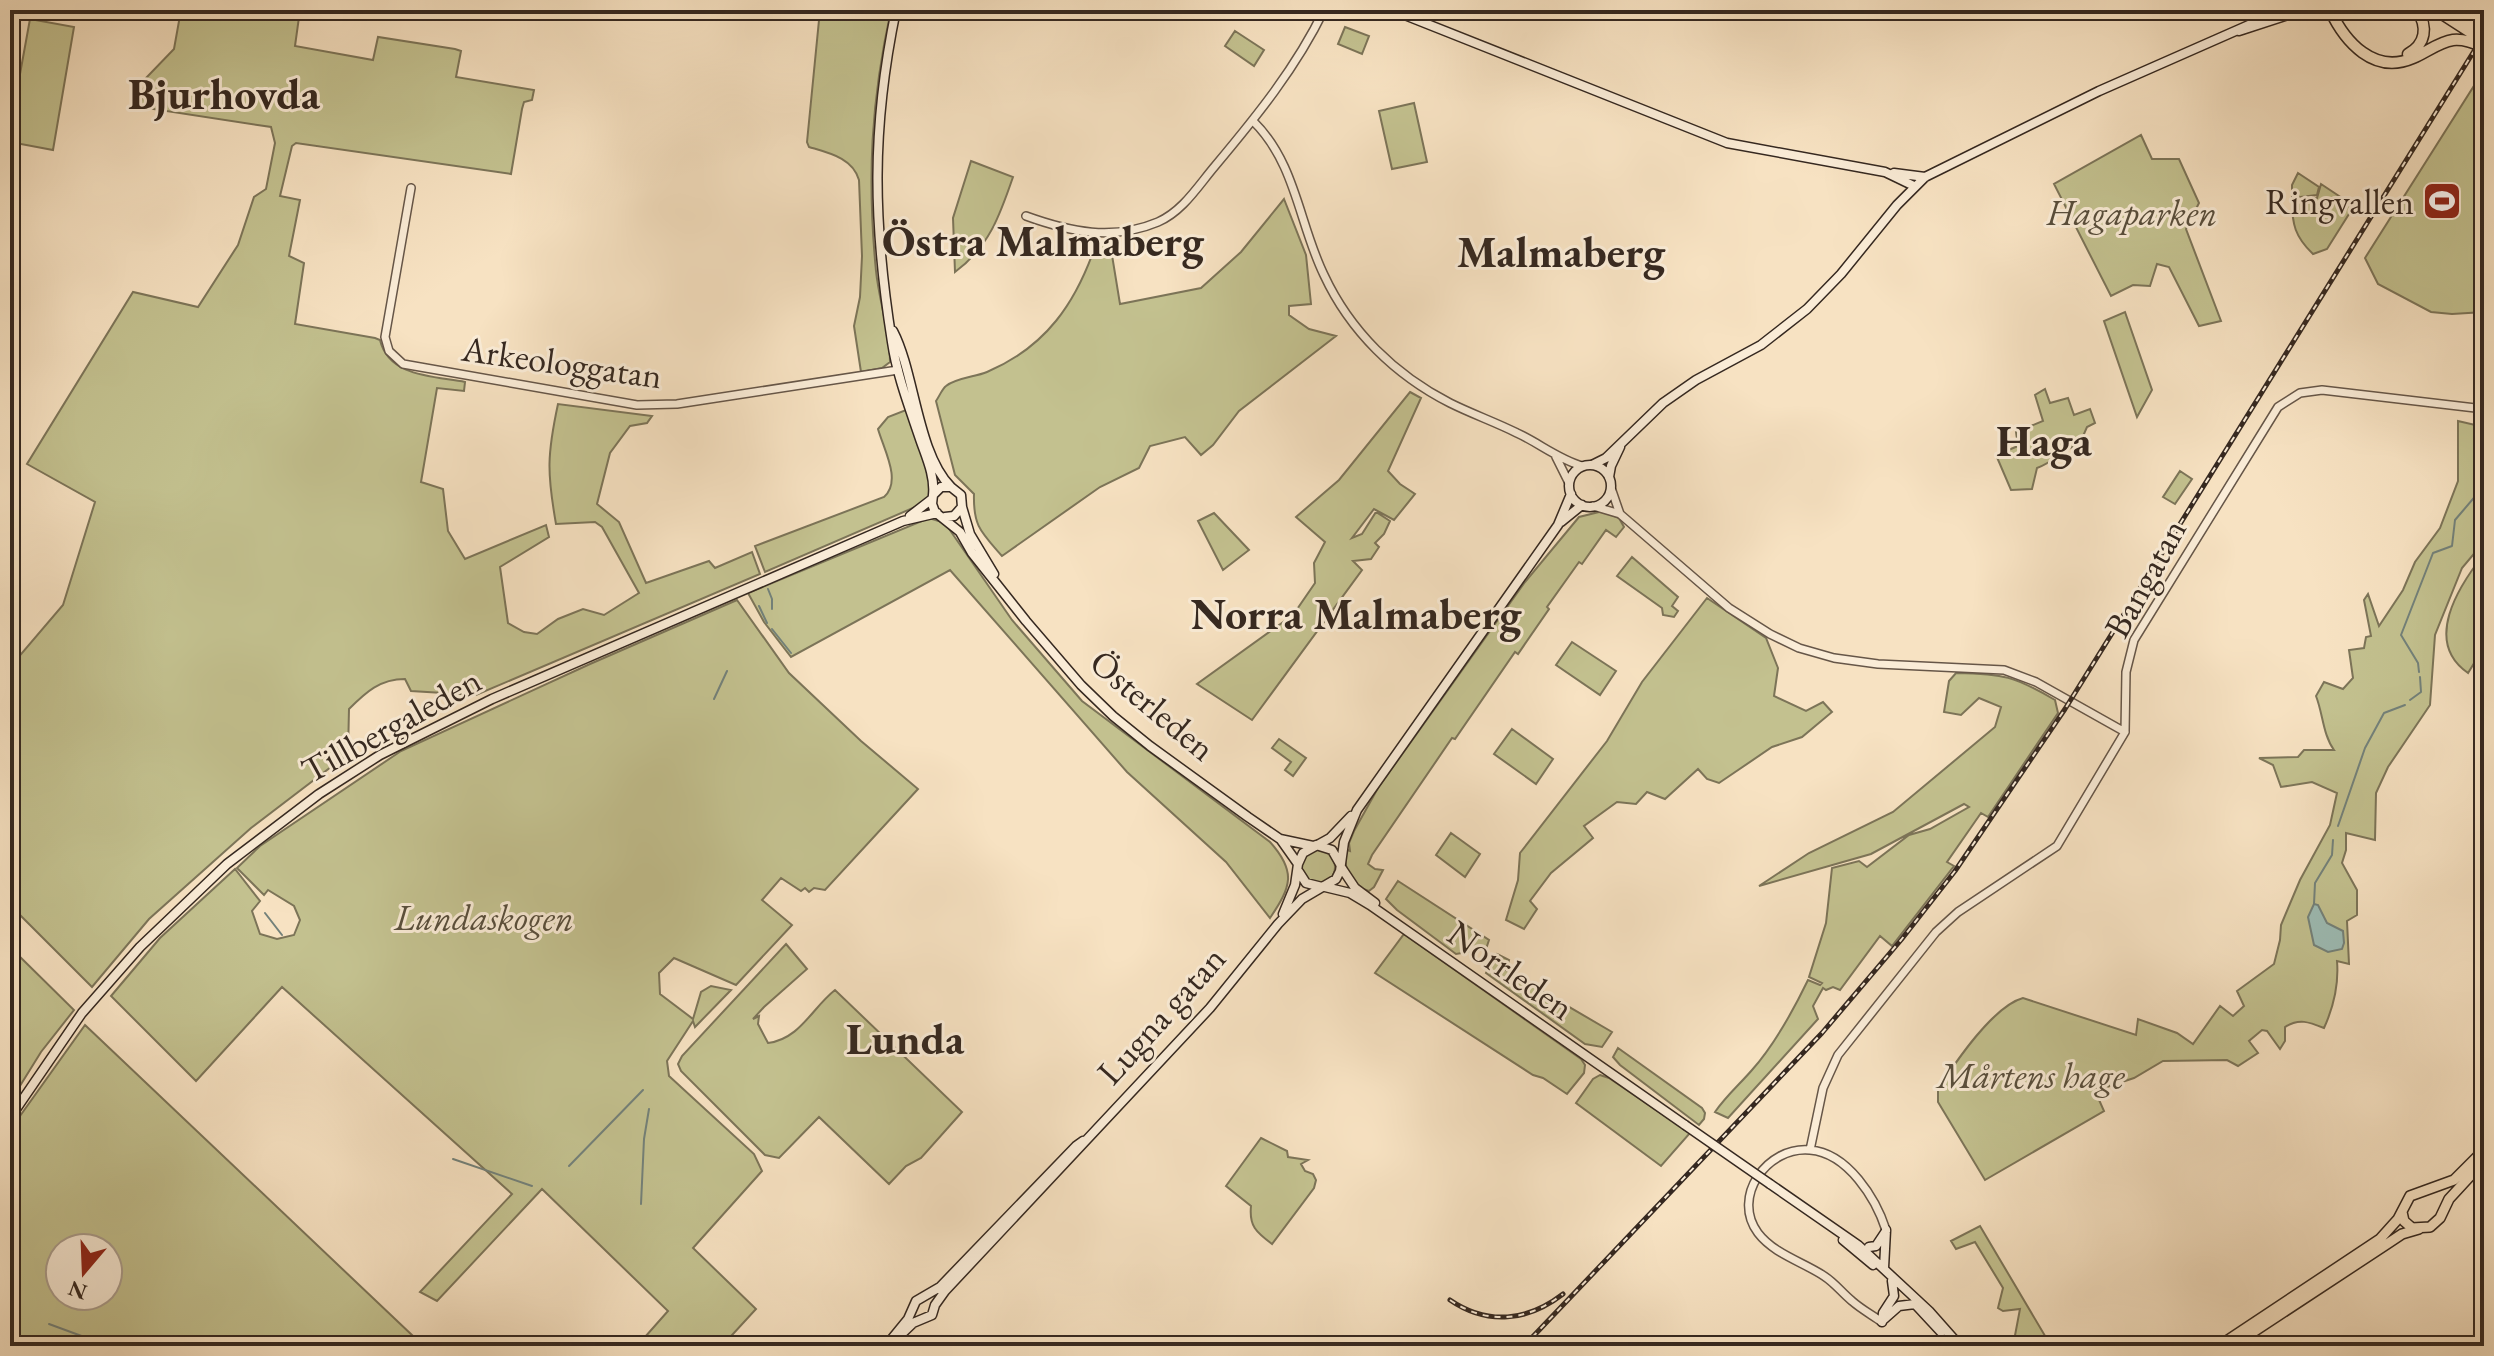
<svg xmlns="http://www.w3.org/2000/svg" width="2494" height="1356" viewBox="0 0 2494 1356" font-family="'EB Garamond',serif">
<rect width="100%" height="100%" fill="#f7e2c2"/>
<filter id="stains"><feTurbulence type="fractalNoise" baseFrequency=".0025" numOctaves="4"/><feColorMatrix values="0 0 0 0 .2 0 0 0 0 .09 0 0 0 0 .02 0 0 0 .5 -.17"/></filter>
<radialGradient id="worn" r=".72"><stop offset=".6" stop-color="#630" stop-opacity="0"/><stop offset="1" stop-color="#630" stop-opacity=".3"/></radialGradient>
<path fill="#c3c18f" stroke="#7c7458" stroke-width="2" fill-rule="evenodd" d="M181,10H300L295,46L373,60L378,37L455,49L461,51L456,77L534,90L532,100L524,102L522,109L511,174L296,143L292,146L280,196L300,200L289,256L304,263L295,324L375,338L380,340C389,377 433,376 465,382L464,391L437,388L421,482L443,489L448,531L465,559L546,525L549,537L500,567L508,623L524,632L537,634L558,619L583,609L604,615L639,593L602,527L595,522L556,524C547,473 547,455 558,404L652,416L647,423L630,426L610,453L597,504L619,522L646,583L709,561L715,568L752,552L760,574L476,695L411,691L405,679C380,679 366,692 349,709L348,754L251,828L149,919L92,987L10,905V667L63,605L95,502L27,464L133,292L198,307L238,245L254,197L266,189L275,143L271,127L140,107L146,78L174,49Z
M820,10H891C871,101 867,178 876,271C879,301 890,332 890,362L882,368L861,372L854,326L860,297L862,256L859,180C853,158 829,153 809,147L807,142Z
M30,19L74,27L53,150L10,142V129Z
M1345,27L1369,36L1362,54L1338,44Z
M1235,31L1264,50L1254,66L1225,46Z
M2484,70V312L2452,314L2431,312L2378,284L2365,258Z
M1414,103L1427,162L1392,169L1379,111Z
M2141,135L2152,159H2179L2199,203L2186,229L2221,321L2199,326L2169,267L2157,264L2150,286L2133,285L2111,296L2054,184Z
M971,161L1013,177C1000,215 989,247 955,272L953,218Z
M2298,173L2319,187L2317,195L2292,198V185Z
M2321,184L2354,206L2327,249L2313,254C2295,237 2292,224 2292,201L2317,198Z
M1284,199L1306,255L1311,304L1289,306V315L1309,329L1336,336L1239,411L1213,445L1201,455L1185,437L1150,446L1139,468L1100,487L1002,556C981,532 973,526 974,494L955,475L936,401C939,397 942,389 946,386C956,378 975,377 987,372C1046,347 1076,303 1096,244L1110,243L1120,304L1201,288L1241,252Z
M2125,312L2152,390L2137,417L2104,321Z
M2045,389L2050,403L2068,398L2074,415L2090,409L2095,423L2087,427L2080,443C2063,450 2054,462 2037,468L2032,489L2011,490L1996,455L2018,446L2016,432L2043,421L2035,395Z
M1410,392L1421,398L1388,471L1400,484L1415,494L1394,520L1374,509L1352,538L1362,534L1376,512L1390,521L1384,534L1375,543L1379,547L1371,559L1353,561L1362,570L1252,720L1197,684L1293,615L1315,583L1314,563L1325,542L1296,517L1339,480Z
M906,410L932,484L929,501L765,572L755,546L884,497C902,481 884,450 878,429L888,417Z
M2458,421L2484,427V527L2478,549L2462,568L2435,635L2430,705L2388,767L2376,793L2375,840L2346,833V850L2342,863L2357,890V915L2347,921L2349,964L2337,961C2339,985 2334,1006 2324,1028C2309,1022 2299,1018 2285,1027V1041L2280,1049L2267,1031L2262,1030L2249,1041L2258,1053L2238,1066L2227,1060L2163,1061L2134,1078L2104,1088L2097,1087L2096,1093L2104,1111L1985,1180L1938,1102V1089C1955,1063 1993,1006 2023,998L2136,1035L2138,1019L2177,1033L2193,1044L2220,1006L2233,1016L2244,1006L2237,991L2274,964L2280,940L2281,925L2300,880L2330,825L2337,793L2312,782L2281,787L2273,765L2259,758L2298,757L2304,750H2334C2323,735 2323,714 2316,696L2324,682L2343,689L2353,678L2349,650L2364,648L2366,637L2371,636L2364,600L2368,594L2379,626L2403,590L2415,562L2440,528L2458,481Z
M2180,471L2192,479L2175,504L2163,497Z
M1603,511L1619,518L1624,527L1616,537L1606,530L1582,564L1579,562L1547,607L1549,609L1518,654L1515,652L1455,739L1452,738L1372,855L1368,864L1375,869L1383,870L1374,887L1369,891C1349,886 1344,867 1345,849L1350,851L1349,843L1354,831L1378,788L1525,582L1579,517Z
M1214,513L1249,550L1223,570L1198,521Z
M929,518L945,523L1012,620L1082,701L1270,842C1297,872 1291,887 1270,918L1226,862L1127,772L950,570L791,657L764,622L748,593Z
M2484,554V566L2476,576L2484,593V647L2468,673C2423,642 2458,587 2484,554Z
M1632,557L1678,597L1672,606L1678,611L1674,617L1663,615L1662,608L1617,576Z
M1707,598L1766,638L1778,668L1774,696L1806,711L1823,702L1832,712L1802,737L1772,747L1719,783L1707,779L1698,769L1665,799L1647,792L1636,804L1617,802L1584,826L1593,838L1551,873L1530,901L1537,909L1524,929L1506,920L1518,880L1520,853L1607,741L1642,682Z
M737,600L789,673L861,741L918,789L825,890L814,888L809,892L805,888L801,891L781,878L762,900L792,925L736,985L674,958L659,973L660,994L693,1019L701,992L711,986L731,990L695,1027L693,1021L667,1061L669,1076L754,1154L762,1171L693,1248L756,1309L722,1346H637L668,1311L542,1189L437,1301L420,1292L512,1194L282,987L196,1081L111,996L160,938L235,869L260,901L252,911L260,934L277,939L294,935L300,920L294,906L268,890L264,895L237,868L260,846L401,751L590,664Z
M1572,642L1616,671L1600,695L1556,665Z
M1956,673C2004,674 2014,676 2055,700L2058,713L1988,817L1981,813L1947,862L1954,866L1892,946L1880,936L1840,990L1833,987L1826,990L1823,988L1813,1006L1818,1019L1728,1118L1715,1112C1726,1096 1740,1084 1752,1070C1775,1044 1793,1011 1808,980L1820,985L1822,983L1809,977L1826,923L1832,868L1859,861L1867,867L1909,835L1930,829L1969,807L1964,804L1871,854L1759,886L1809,853L1893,812L1995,727L2001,707L1979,698L1961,715L1944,712L1949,681Z
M1512,729L1553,759L1536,784L1494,754Z
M1279,739L1306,758L1293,776L1285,770L1291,762L1272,748Z
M1451,833L1480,854L1465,877L1436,855Z
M1301 867a17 17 0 1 1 34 0a17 17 0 1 1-34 0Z
M1398,881L1489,940L1486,949L1456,954L1397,910L1386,899Z
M1404,934L1581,1059L1585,1065L1584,1073L1567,1094L1543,1078L1533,1075L1375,973Z
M786,944L807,969L764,1007L753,1019L759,1016L758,1024L768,1043C800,1039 812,1008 835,990L962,1112L921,1158L906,1166L889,1184L819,1117L779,1158L765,1155L681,1071L678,1064L682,1056Z
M10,947L74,1010L41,1052L10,1102Z
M1497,954L1509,960L1506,970L1612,1032L1602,1047L1585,1044L1486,973Z
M85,1025L413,1336L423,1346H10V1130ZM108,1248V1296H60V1248Z
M1618,1048L1702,1108L1705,1113L1704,1119L1699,1125L1620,1065L1613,1057Z
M1600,1075L1609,1078L1690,1133L1661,1166L1576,1103L1593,1079Z
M1261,1138L1287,1151L1288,1157L1308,1160L1301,1164L1305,1171L1313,1174L1316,1180L1314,1188L1272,1244C1256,1232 1249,1226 1251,1206L1226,1186Z
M1980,1226L2051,1346H2013L2020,1309L2003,1311L1998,1308L2003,1288L1975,1242L1956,1249L1951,1241Z"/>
<path fill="#9dbdb6" stroke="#73817a" stroke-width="2" d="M2314,904L2318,905L2327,923L2343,931L2344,943L2342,949L2328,952L2314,945L2308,917Z"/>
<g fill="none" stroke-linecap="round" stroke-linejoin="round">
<path stroke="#73817a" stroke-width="2" d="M2478,325L2484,400
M768,589L772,599V609
M759,606L767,623
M772,629L791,653
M2419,672L2418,663L2401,635L2433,553L2452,546L2455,520L2484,486
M714,699L727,671
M2410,700L2421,692L2420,677
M2338,826L2365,748L2384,713L2405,705
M2314,904L2315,883L2332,855L2333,840
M265,913L282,935
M453,1159L532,1186
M569,1166L643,1090
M641,1204L644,1139L649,1109
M49,1324L87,1338
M94,1340L110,1346"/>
<g stroke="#665648" stroke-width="10">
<path id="tertiary" d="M1253,121C1296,163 1299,224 1324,275C1350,331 1395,375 1450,403C1472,414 1495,422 1517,433C1539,443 1558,459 1582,466
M411,188L385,337L389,351L403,364L637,405L677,404L898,370
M1026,216C1070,232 1113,241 1158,222C1183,211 1198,186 1215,166C1256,117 1296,68 1324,10
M1556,457L1569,483
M1611,488L1620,514
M1593,506L1620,514L1729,608L1770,634L1799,648L1834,658L1878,664L2004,670L2036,682L2125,732
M1810,1150L1823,1088L1838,1055L1936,932L1958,912L2057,846L2125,732L2126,672L2134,640L2278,407L2300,393L2322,390L2484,409
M1882,1322C1872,1315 1861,1309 1852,1301C1842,1293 1835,1283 1824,1276C1803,1262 1774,1254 1758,1233C1731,1197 1767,1146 1810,1150C1848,1153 1876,1199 1886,1230"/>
</g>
<g stroke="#352820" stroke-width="11">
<path id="secondary" d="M896,10C871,130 873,222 892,342C897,376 910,409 921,442C927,459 935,477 933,495
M1392,10L1727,143L1885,172L1914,186
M2239,31L2303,10
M1894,173L1925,177
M893,331C915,373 917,453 951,487
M1592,465L1606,458L1663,403L1696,380L1761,345L1807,309L1841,274L1897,205L1925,177L2099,91L2283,10
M1569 486a21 21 0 1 1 42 0a21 21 0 1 1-42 0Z
M1609,477L1611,466L1620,447
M962,507L970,534L994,574
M910,516L932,499
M945,517L954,516L962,507L961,495L951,487H941L933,495L932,504L935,512L960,532L972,553L1026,621L1081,685L1113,716L1150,746L1248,817L1280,839L1313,846
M1561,522L1582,505
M1281,840L1298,864
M1316,845L1332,850L1340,864
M1341,867L1355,888L1375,903
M1299,872L1306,883L1322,887
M1325,887L1350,893L1370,905L1685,1125
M1283,914L1295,885L1298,864L1303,853L1330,838L1351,816
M10,1118L82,1013L140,947L227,864L319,794L380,755L492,699L903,521L937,513
M1770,1184L1858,1245L1929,1311L1960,1346
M1843,1240L1873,1265
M1869,1247L1876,1246L1886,1231
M1884,1268L1886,1230
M1915,1304L1941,1332
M1882,1321L1899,1306L1915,1304
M1882,1322L1883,1313L1894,1296L1892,1281
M890,1341L908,1319L916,1301L940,1287L1076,1146L1083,1141
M889,1346L913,1323L932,1315L935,1305L945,1291L1210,1008L1278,924L1302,899L1336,879L1340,871L1344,842L1357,810L1558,525L1571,494"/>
</g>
<g stroke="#352820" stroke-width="12">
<path id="trunk" d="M2402,1212L2404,1221L2412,1228L2430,1227L2440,1218L2449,1199L2484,1161
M2219,1346L2380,1239L2398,1219L2410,1196L2454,1180L2484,1150
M2232,1346L2387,1244L2402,1234L2419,1229"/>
</g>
<g stroke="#352820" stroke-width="13">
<path id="motorway" d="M2330,10C2345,42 2374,75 2413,58C2427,52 2439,42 2453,40C2465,39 2474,43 2484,47
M2436,10L2484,41
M2451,10L2484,31
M2408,54C2426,44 2428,27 2417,10"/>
</g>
<use href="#tertiary" stroke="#faecd7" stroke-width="7"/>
<use href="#secondary" stroke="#faecd7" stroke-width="8"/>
<use href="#trunk" stroke="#f7e2c2" stroke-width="9"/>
<use href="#motorway" stroke="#f7e2c2" stroke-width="10"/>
<g stroke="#352820" stroke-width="5">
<path id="rail" d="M1450,1300C1488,1326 1528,1321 1563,1294
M1524,1346L1822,1033L1901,940L1955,871L2065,709L2484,35"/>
</g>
<use href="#rail" stroke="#faecd7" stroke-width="2" stroke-dasharray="6" stroke-linecap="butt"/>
<g stroke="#352820" stroke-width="11" stroke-linecap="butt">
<path id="secondary-bridge" d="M1685,1125L1770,1184"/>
</g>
<use href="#secondary-bridge" stroke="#faecd7" stroke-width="8"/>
</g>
<defs>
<g id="stadium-square" transform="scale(2)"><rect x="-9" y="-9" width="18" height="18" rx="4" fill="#8f2418" stroke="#faecd7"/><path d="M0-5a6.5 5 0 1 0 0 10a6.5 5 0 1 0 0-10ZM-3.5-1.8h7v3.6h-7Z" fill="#fff"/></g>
</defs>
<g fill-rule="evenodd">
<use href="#stadium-square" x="2442" y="201"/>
</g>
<g text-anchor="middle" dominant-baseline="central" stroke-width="6" stroke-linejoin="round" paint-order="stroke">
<g font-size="36" fill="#352820" stroke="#faecd7" text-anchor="end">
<text x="2414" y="201">Ringvallen</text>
</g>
<g font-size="36" font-style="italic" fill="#584e3c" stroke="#faecd7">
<text x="2132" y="212">Hagaparken</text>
<text x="484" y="917">Lundaskogen</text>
<text x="2031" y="1075">Mårtens hage</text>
</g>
<g font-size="36" fill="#352820" stroke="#faecd7">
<text transform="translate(562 362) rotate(8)">Arkeologgatan</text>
<text transform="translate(2145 578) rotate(-61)">Bangatan</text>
<text transform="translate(1153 705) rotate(40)">Österleden</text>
<text transform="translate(391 725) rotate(-29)">Tillbergaleden</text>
<text transform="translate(1511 970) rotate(35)">Norrleden</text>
<text transform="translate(1161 1015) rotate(-48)">Lugna gatan</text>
</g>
<g font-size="44" font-weight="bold" fill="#352820" stroke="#faecd7">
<text x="224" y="93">Bjurhovda</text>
<text x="1043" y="240">Östra Malmaberg</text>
<text x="1561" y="251">Malmaberg</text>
<text x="2044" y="440">Haga</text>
<text x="1356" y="613">Norra Malmaberg</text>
<text x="905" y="1038">Lunda</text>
</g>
</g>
<rect width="2494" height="1356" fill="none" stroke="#f7e2c2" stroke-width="40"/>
<rect x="12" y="12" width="2470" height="1332" fill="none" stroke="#352820" stroke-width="4"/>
<rect x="20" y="20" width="2454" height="1316" fill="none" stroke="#352820" stroke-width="2"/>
<g transform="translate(84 1272) rotate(199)"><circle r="38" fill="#faecd7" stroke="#ab9e8e" stroke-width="2"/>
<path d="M0-6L14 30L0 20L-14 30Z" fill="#8f2418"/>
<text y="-12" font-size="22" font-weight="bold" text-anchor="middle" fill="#352820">N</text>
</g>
<rect width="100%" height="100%" filter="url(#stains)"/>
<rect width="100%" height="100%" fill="url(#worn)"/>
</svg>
